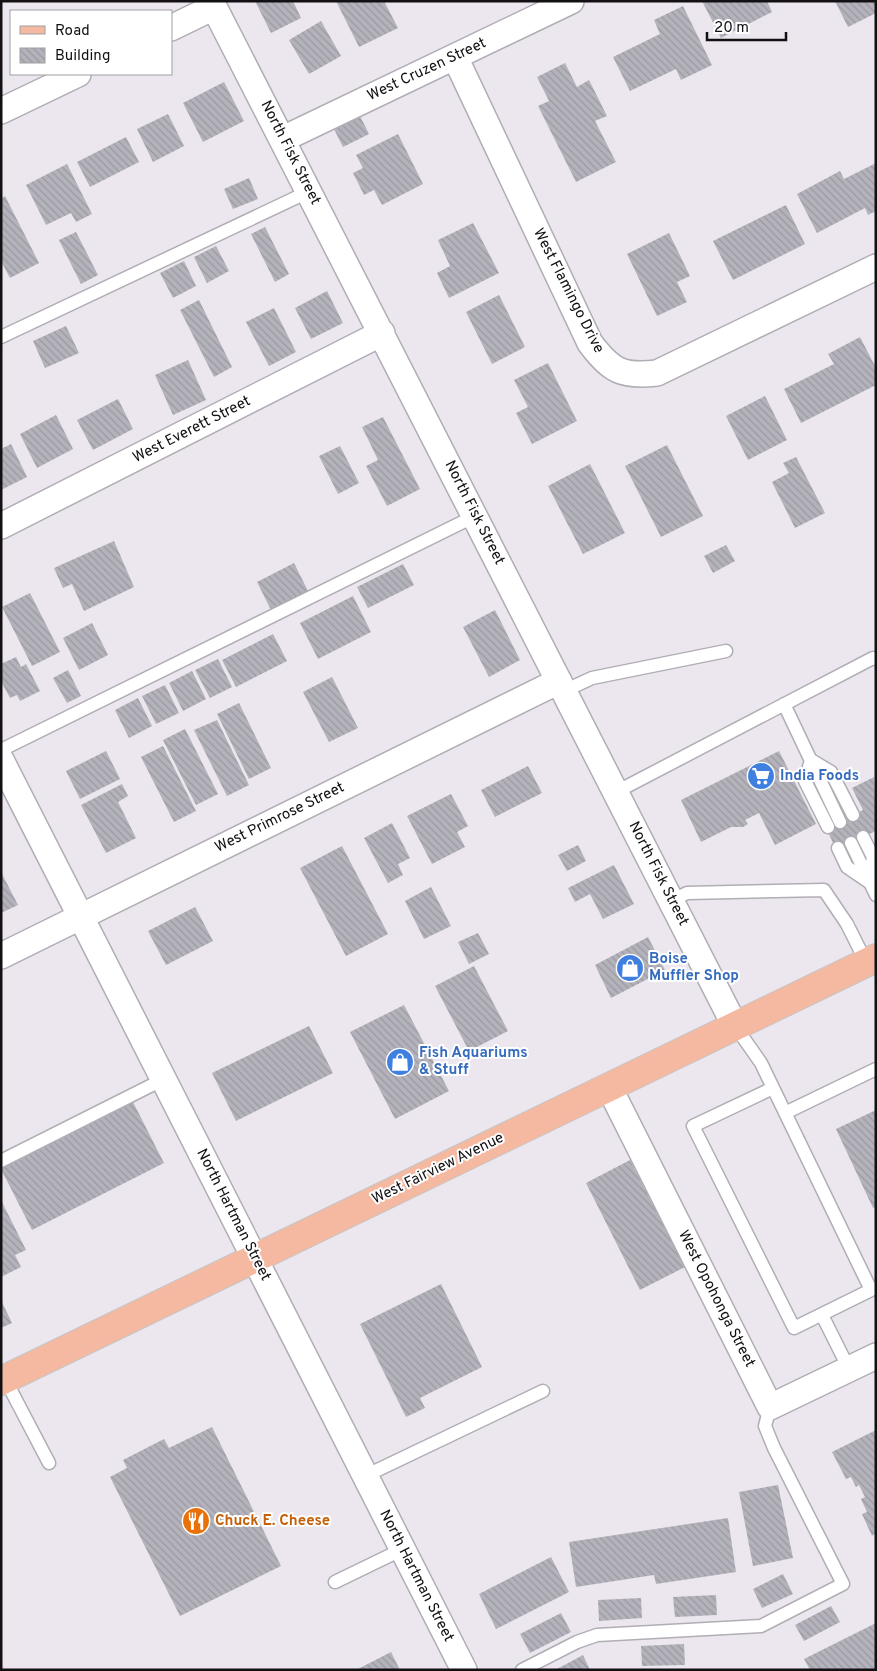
<svg xmlns="http://www.w3.org/2000/svg" width="877" height="1671" viewBox="0 0 877 1671" font-family="Overpass,sans-serif">
<defs>
<pattern id="building-back-hatch" width="6" height="6" patternUnits="userSpaceOnUse" patternTransform="scale(1.25)"><rect width="6" height="6" fill="#b4b3bc"/><path d="M-1 5l2 2M0 0l6 6M5-1l2 2" fill="none" stroke="#9a99a1"/></pattern>
</defs>
<rect width="100%" height="100%" fill="#ece7ef"/>
<path fill="url(#building-back-hatch)" d="M255,1H293L301,18L271,33Z
M336,1H384L398,28L359,47Z
M702,1H767L772,12L721,38Z
M835,1H876V13L848,27Z
M683,6L712,65L681,80L676,69L630,91L613,57L660,34L654,20Z
M321,21L341,56L309,74L289,40Z
M565,63L577,87L589,80L607,116L595,121L616,162L576,182L538,106L549,101L537,77Z
M224,82L244,121L203,142L183,103Z
M168,114L184,146L153,162L137,129Z
M359,114L369,134L343,147L333,127Z
M398,134L423,184L382,205L374,190L364,195L353,173L363,168L356,155Z
M126,137L139,162L90,187L77,162Z
M876,163V211L868,215L865,208L817,233L797,194L840,171L844,179Z
M67,164L92,214L76,222L71,213L46,225L26,185Z
M249,178L258,199L233,209L224,189Z
M5,196L39,263L10,278L1,261V199Z
M786,205L805,244L733,280L713,241Z
M473,223L499,273L449,298L437,273L450,266L438,240Z
M265,227L289,274L275,282L251,234Z
M76,232L98,275L81,284L59,240Z
M669,233L690,276L677,282L687,302L657,316L627,254Z
M216,246L229,271L207,283L194,257Z
M184,261L196,286L173,298L160,273Z
M327,291L343,323L311,339L295,308Z
M499,295L525,347L492,364L466,312Z
M199,300L232,367L214,377L180,310Z
M274,308L296,352L269,366L246,322Z
M66,326L79,353L45,368L33,341Z
M860,337L876,368V385L801,423L784,389L834,364L828,354Z
M188,360L206,400L173,415L155,375Z
M548,363L577,421L532,444L516,413L528,407L514,380Z
M765,396L787,440L748,460L726,416Z
M118,399L133,429L93,450L77,420Z
M56,415L73,449L37,468L20,434Z
M383,417L420,489L387,506L366,466L378,460L362,427Z
M11,444L27,477L1,490V449Z
M667,445L703,516L661,537L625,466Z
M340,446L359,483L338,494L319,456Z
M796,457L825,513L795,528L772,482L789,473L783,463Z
M590,464L625,533L583,554L548,486Z
M114,541L134,587L84,611L72,584L63,588L54,568Z
M726,545L735,561L713,573L704,556Z
M294,563L308,591L271,610L257,582Z
M403,564L414,585L368,608L357,587Z
M30,593L60,652L32,666L2,607Z
M353,596L371,632L318,659L300,623Z
M495,610L520,660L489,677L463,627Z
M92,623L108,655L79,670L63,638Z
M273,634L287,661L236,687L222,660Z
M16,657L21,667L26,664L40,691L20,701L17,695L10,698L1,681V664Z
M218,659L232,687L210,698L195,670Z
M68,670L81,696L67,703L53,678Z
M192,671L206,699L183,711L169,683Z
M332,677L358,728L329,742L303,692Z
M165,685L179,713L156,724L142,696Z
M138,698L152,726L129,738L115,710Z
M239,703L271,768L249,779L217,714Z
M217,720L249,785L227,796L194,730Z
M185,729L218,794L196,805L163,740Z
M163,746L196,811L174,822L141,757Z
M106,751L120,779L80,799L66,771Z
M779,751L816,824L775,845L759,813L745,820L748,824L743,827H731L701,842L681,800Z
M528,766L542,793L495,817L481,790Z
M874,777L876,831L836,849L826,828L863,810L852,788Z
M122,784L128,796L118,802L136,838L106,853L81,805Z
M451,794L468,826L457,832L465,847L432,864L407,816Z
M392,823L410,858L398,864L403,875L388,883L364,838Z
M578,845L586,861L567,871L558,855Z
M342,846L388,934L346,956L300,868Z
M614,865L634,904L603,919L590,894L575,902L568,888Z
M1,872L18,905L1,913Z
M431,887L451,926L424,939L405,901Z
M195,907L213,941L166,965L148,931Z
M478,933L489,954L469,964L458,942Z
M648,937L665,970L611,998L595,965Z
M474,966L508,1031L469,1051L435,986Z
M404,1005L449,1091L395,1119L350,1032Z
M309,1026L333,1073L236,1121L212,1073Z
M133,1102L164,1163L32,1230L1,1169Z
M876,1110V1207L873,1208L836,1129Z
M630,1160L685,1267L640,1290L586,1183Z
M1,1200L26,1250L15,1255L21,1267L1,1277Z
M441,1284L482,1367L420,1398L425,1408L406,1417L360,1324Z
M1,1300L12,1323L1,1328Z
M212,1427L281,1566L180,1616L110,1477L127,1468L123,1460L164,1439L169,1448Z
M876,1430V1537L874,1534L872,1536L862,1514L867,1512L861,1499L865,1497L859,1485L856,1487L851,1477L846,1479L832,1452Z
M778,1485L793,1558L753,1566L739,1492Z
M728,1518L736,1572L656,1584L654,1575L576,1587L569,1542Z
M551,1557L569,1592L496,1629L479,1594Z
M783,1574L793,1594L762,1608L753,1589Z
M716,1595L717,1615L675,1617L673,1597Z
M641,1598L642,1618L599,1621L598,1600Z
M831,1606L840,1622L804,1641L795,1625Z
M561,1613L571,1632L530,1653L520,1634Z
M876,1623V1670H810L804,1659Z
M684,1644L685,1665L642,1666L641,1646Z
M391,1652L400,1670H356Z
M583,1655L590,1670H555Z"/>
<g fill="none" stroke-linecap="round" stroke-linejoin="round">
<g stroke="#b1adb5" stroke-width="15">
<path id="service" d="M1,337L310,191
M564,691L592,678L726,651
M784,704L840,822
M1,750L475,516
M811,760L805,781L828,827
M811,760L831,772L853,815
M616,792L873,658L876,659
M851,843L876,895
M838,848L847,867L869,882L873,857L863,837
M671,901L687,893L824,890L847,924L866,962
M735,1026L761,1063L871,1290L876,1288
M773,1088L693,1126L794,1328L871,1290
M785,1113L876,1069
M1,1161L164,1079
M822,1315L849,1369
M5,1379L49,1463
M365,1476L543,1391
M335,1582L403,1549
M522,1670L577,1642L597,1635L761,1626L843,1584L774,1448L765,1426L770,1407"/>
</g>
<g stroke="#b1adb5" stroke-width="28">
<path id="minor" d="M211,1L735,1026
M171,28L214,7
M455,57L590,343C611,371 622,377 657,373L876,267
M1,111L78,74
M283,139L571,1
M1,526L382,333
M1,760L464,1670
M1,956L559,681
M609,1087L770,1407L876,1356"/>
</g>
<g stroke="#c6c6c6" stroke-width="30">
<path id="primary" d="M1,1381L876,958"/>
</g>
<use href="#service" stroke="#fff" stroke-width="12"/>
<use href="#minor" stroke="#fff" stroke-width="25"/>
<use href="#primary" stroke="#f5b9a1" stroke-width="28"/>
</g>
<defs>
<g id="supermarket-disc" transform="scale(1.4375)"><circle r="9.5" fill="#3f7fe0" stroke="#fff"/><path d="M-6-5.5h2.5l.6 2H6L4.5 2H-2.5L-4.4-4H-6ZM-1.5 3.2a1.3 1.3 0 1 0 .1 0ZM3 3.2a1.3 1.3 0 1 0 .1 0Z" fill="#fff"/></g>
<g id="shop-disc" transform="scale(1.4375)"><circle r="9.5" fill="#3f7fe0" stroke="#fff"/><path d="M-5-2.5h2.3a2.7 3.5 0 0 1 5.4 0H5L5.5 6h-11ZM-1.5-2.5h3a1.5 2.3 0 0 0-3 0Z" fill="#fff"/></g>
<g id="restaurant-disc" transform="scale(1.4375)"><circle r="9.5" fill="#e8710a" stroke="#fff"/><path d="M-5-6h1v4h1v-4h1v4h1v-4h1v5L-1.5 .5V6h-2V.5L-5-1ZM5-6V6H3V1.5H1.5Q1.5-4 5-6Z" fill="#fff"/></g>
</defs>
<g fill-rule="evenodd">
<use href="#supermarket-disc" x="761" y="776"/>
<use href="#shop-disc" x="630" y="968"/>
<use href="#shop-disc" x="400" y="1062"/>
<use href="#restaurant-disc" x="196" y="1521"/>
</g>
<g text-anchor="middle" dominant-baseline="central" stroke-width="4" stroke-linejoin="round" paint-order="stroke">
<g font-size="15" fill="#121013" stroke="#fff">
<text transform="translate(427 70) rotate(-25)">West Cruzen Street</text>
<text transform="translate(290 153) rotate(63)">North Fisk Street</text>
<text transform="translate(568 291) rotate(63)">West Flamingo Drive</text>
<text transform="translate(192 430) rotate(-27)">West Everett Street</text>
<text transform="translate(474 513) rotate(63)">North Fisk Street</text>
<text transform="translate(280 818) rotate(-26)">West Primrose Street</text>
<text transform="translate(658 874) rotate(63)">North Fisk Street</text>
<text transform="translate(438 1169) rotate(-26)">West Fairview Avenue</text>
<text transform="translate(233 1215) rotate(63)">North Hartman Street</text>
<text transform="translate(716 1299) rotate(63)">West Opohonga Street</text>
<text transform="translate(416 1576) rotate(63)">North Hartman Street</text>
</g>
<g font-size="15" font-weight="bold" fill="#366cbe" stroke="#fff" text-anchor="start">
<text x="780" y="776">India Foods</text>
<text x="649" y="959">Boise<tspan x="649" dy="17">Muffler Shop</tspan></text>
<text x="419" y="1053">Fish Aquariums<tspan x="419" dy="17">&amp; Stuff</tspan></text>
</g>
<g font-size="15" font-weight="bold" fill="#c56008" stroke="#fff" text-anchor="start">
<text x="215" y="1521">Chuck E. Cheese</text>
</g>
</g>
<rect width="877" height="1671" fill="none" stroke="#121013" stroke-width="5"/>
<rect x="10" y="10" width="162" height="65" fill="#ffffff" stroke="#a09fa1"/>
<rect x="20" y="26" width="25" height="8" fill="#f5b9a1" stroke="#a09fa1"/>
<text x="55" y="35" font-size="15" fill="#121013">Road</text>
<rect x="20" y="48" width="25" height="15" fill="url(#building-back-hatch)" stroke="#a09fa1"/>
<text x="55" y="60" font-size="15" fill="#121013">Building</text>
<path d="M707 32v8h79v-8" fill="none" stroke="#121013" stroke-width="2.5"/>
<text x="714" y="32" font-size="15" fill="#121013" stroke="#ffffff" stroke-width="4" paint-order="stroke">20 m</text>
</svg>
